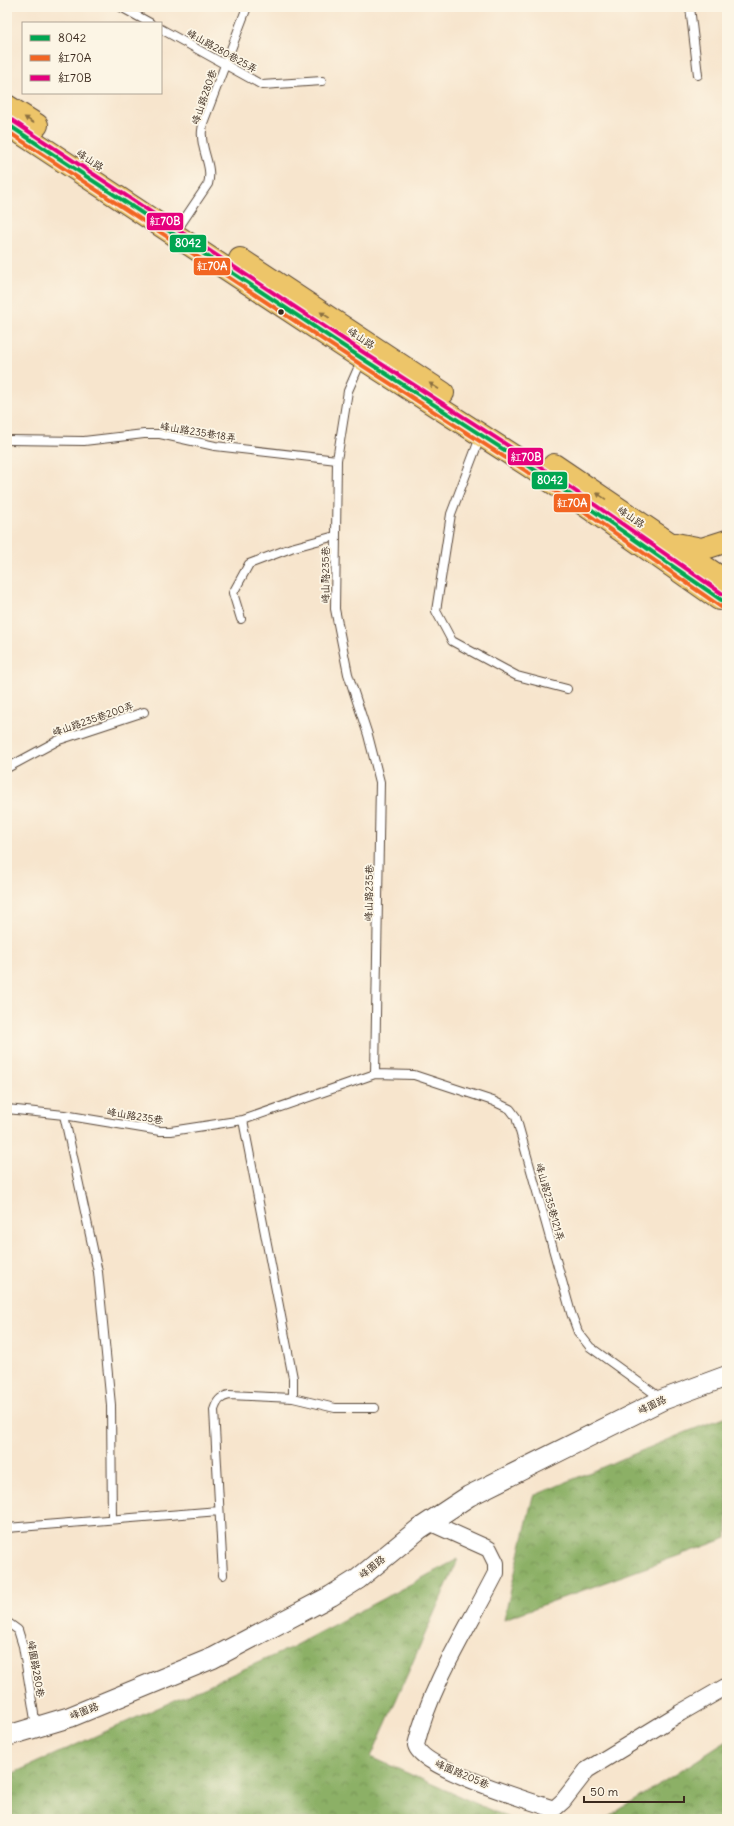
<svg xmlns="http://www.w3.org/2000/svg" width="734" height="1826" viewBox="0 0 734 1826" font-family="Delius,'LXGW WenKai TC',sans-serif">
<defs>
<pattern id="forest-crowns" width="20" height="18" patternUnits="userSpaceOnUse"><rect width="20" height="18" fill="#8cb066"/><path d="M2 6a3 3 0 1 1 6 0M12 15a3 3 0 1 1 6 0" fill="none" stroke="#748f53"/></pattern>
</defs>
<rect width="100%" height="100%" fill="#fcf5e5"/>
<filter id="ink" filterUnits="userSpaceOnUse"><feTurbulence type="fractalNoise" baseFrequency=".025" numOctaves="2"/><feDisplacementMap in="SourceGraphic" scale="8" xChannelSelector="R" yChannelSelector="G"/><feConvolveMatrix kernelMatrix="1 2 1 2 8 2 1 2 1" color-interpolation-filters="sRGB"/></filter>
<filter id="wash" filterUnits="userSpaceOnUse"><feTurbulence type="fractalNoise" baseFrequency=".012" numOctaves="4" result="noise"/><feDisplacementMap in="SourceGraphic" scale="16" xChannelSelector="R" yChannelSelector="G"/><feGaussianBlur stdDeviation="0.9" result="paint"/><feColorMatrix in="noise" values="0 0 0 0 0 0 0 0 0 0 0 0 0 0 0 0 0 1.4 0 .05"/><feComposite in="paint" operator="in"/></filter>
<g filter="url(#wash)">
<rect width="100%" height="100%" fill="#f7e5cd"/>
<path fill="url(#forest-crowns)" stroke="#646d42" d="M727,1416V1538L504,1619L533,1496L689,1431Z
M458,1559L371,1757L511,1819H7V1776L286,1650Z
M727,1741V1819H605Z"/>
</g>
<g filter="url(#ink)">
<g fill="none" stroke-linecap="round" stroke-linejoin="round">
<g stroke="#574638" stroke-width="10">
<path id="service" d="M121,7L150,23
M690,7L698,75
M161,29L262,85L322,81
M175,233L208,184C213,167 202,153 202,136C201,132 203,127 203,123L247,7
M362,359L348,391L337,460L335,609L348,674L368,735L380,782L375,1074
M481,435L451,514L436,611L452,641L517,676L567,689
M7,440L84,441L144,434H160L215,446L337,460
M241,619L233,593L249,564L291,548L335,536
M7,768L59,740L144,712
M7,1109L64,1115L160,1131H171L243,1120L375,1074L414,1075L493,1101L510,1109L516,1117L571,1313L578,1332L590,1347L662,1399
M64,1115L98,1272L111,1405L112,1519
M243,1120L293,1378V1398
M7,1528L219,1511
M223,1575L214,1410C217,1401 220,1397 229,1395L293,1398L335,1408H375
M7,1622L18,1630L23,1646L36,1726"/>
</g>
<g stroke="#574638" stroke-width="18">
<path id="minor" d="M429,1522L489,1549L496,1563V1573C468,1628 430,1685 416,1745C421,1768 530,1801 554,1809L563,1801L587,1770L680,1713L727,1686"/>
</g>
<g stroke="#574638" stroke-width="22">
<path id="tertiary" d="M7,1736L70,1717L213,1658L331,1596L358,1579L419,1529L469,1496L662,1400L727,1376"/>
</g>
<g stroke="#574638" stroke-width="24">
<path id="primary" d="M7,106L37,125
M7,124L363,359L529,466L719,599L727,586
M240,259L443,393
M554,465L727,582
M676,544L702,549L727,541"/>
</g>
<use href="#service" stroke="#fff" stroke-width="8"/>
<use href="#minor" stroke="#fff" stroke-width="16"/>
<use href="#tertiary" stroke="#fff" stroke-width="20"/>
<use href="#primary" stroke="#edc569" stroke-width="22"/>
<g stroke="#fcf5e5" stroke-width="7">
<path id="bus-1" d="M7,124L363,359L529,466L727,604"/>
</g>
<g stroke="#fcf5e5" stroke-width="7">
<path id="bus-2" d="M7,131L360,364L526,471L724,609"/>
</g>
<g stroke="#fcf5e5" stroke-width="7">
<path id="bus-3" d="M10,119L366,354L532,461L727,597"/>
</g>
<use href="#bus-1" stroke="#00a651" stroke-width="4"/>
<use href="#bus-2" stroke="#f26522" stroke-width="4"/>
<use href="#bus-3" stroke="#e5007d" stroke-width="4"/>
</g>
<defs><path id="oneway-solid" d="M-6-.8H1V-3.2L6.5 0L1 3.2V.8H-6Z"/></defs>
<g fill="#8b7040">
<use href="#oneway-solid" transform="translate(29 120) rotate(-147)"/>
<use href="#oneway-solid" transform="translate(325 315) rotate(-147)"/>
<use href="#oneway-solid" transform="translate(434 386) rotate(-147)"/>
<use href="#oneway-solid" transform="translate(601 496) rotate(-146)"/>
</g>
</g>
<circle fill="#3b2a1e" stroke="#fcf5e5" stroke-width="1.5" cx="281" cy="312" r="3.5"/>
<g text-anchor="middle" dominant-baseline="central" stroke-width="3.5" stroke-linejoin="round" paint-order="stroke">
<g font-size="10" fill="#3b2a1e" stroke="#fcf5e5">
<text transform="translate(222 51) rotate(29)">峰山路280巷25弄</text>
<text transform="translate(204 97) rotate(-71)">峰山路280巷</text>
<text transform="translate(90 160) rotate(33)">峰山路</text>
<text transform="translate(361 338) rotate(33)">峰山路</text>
<text transform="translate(198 432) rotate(9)">峰山路235巷18弄</text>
<text transform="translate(631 517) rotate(34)">峰山路</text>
<text transform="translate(325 575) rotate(-90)">峰山路235巷</text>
<text transform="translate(93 719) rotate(-19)">峰山路235巷200弄</text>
<text transform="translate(369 893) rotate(-89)">峰山路235巷</text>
<text transform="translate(135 1116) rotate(9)">峰山路235巷</text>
<text transform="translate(550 1202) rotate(74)">峰山路235巷121弄</text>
<text transform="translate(652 1405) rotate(-25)">峰園路</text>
<text transform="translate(372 1567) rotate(-39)">峰園路</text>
<text transform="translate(36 1669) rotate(80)">峰園路280巷</text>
<text transform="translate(84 1711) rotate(-21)">峰園路</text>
<text transform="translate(462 1774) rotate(23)">峰園路205巷</text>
</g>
</g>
<g stroke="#fcf5e5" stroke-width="1.5">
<rect x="146" y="212" width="38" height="19" rx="4" fill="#e5007d"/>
<rect x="169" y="234" width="38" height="19" rx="4" fill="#00a651"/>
<rect x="193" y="257" width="38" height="19" rx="4" fill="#f26522"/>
<rect x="507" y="447" width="37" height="19" rx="4" fill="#e5007d"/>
<rect x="531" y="471" width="37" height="19" rx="4" fill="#00a651"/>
<rect x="553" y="493" width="38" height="20" rx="4" fill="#f26522"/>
</g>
<g font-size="11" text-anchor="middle" font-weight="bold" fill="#fff">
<text x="165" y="225">紅70B</text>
<text x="188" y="247">8042</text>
<text x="212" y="270">紅70A</text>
<text x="526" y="461">紅70B</text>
<text x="550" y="484">8042</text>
<text x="572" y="507">紅70A</text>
</g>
<rect width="734" height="1826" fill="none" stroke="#fcf5e5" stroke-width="24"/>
<rect x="22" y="22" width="140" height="72" fill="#fcf5e5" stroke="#afa495"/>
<rect x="30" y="35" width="20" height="6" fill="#00a651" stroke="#afa495"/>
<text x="58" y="42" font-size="12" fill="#3b2a1e">8042</text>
<rect x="30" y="55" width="20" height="6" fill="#f26522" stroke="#afa495"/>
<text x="58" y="62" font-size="12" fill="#3b2a1e">紅70A</text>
<rect x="30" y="75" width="20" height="6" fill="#e5007d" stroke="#afa495"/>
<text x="58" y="82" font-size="12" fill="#3b2a1e">紅70B</text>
<path d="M584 1796v6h100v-6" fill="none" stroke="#3b2a1e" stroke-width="2"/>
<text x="590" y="1796" font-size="12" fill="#3b2a1e" stroke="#fcf5e5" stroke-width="3" paint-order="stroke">50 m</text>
</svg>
